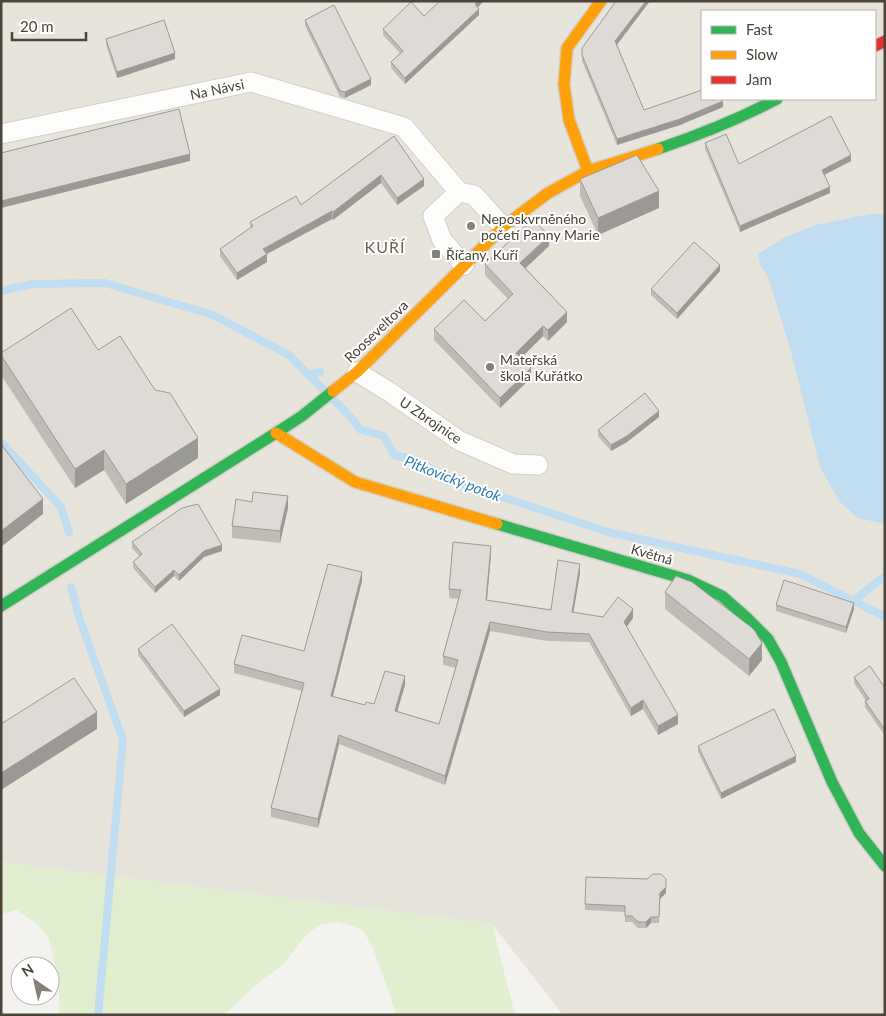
<svg xmlns="http://www.w3.org/2000/svg" width="886" height="1016" viewBox="0 0 886 1016" font-family="Lato,sans-serif">
<rect width="100%" height="100%" fill="#f4f2ee"/>
<path fill="#e7e4dc" fill-rule="evenodd" d="M1,1H885V1015H563L492,924L1,862ZM702,11H875V99H702Z"/>
<path fill="#e1eecf" d="M1,862L492,924L515,1015H397L371,943L361,929L338,922L319,925L304,937L283,965L258,983L224,1015H59V981L49,938L37,924L17,910L1,914Z"/>
<path fill="#c0ddf1" d="M870,214H885V524L858,518L839,501L820,467L790,348L768,277L760,265L758,254L785,237L816,225Z"/>
<g fill="none" stroke-linecap="round" stroke-linejoin="round">
<path stroke="#c0ddf1" stroke-width="8" d="M1,291L32,284L105,283L213,315L289,355L347,413L361,430L384,436L394,455L412,459L457,482L608,532L800,574L885,617
M308,374L320,372
M1,442L61,507L69,532
M71,587L80,620L123,740L98,1015
M853,601L885,576"/>
<g stroke="#d2d0cb" stroke-width="21">
<path id="street" d="M1,134L251,82L404,127L459,192L474,195L503,227
M459,192L433,216L442,240L464,265
M357,372L388,391L460,441L513,464L538,465"/>
</g>
<g stroke="#d3cfc5" stroke-width="14">
<path id="fast" d="M658,149C699,135 739,119 777,99
M497,524L688,580L722,596L747,618L768,639L781,662L832,782L859,833L885,866
M1,606L276,433L302,416L333,391"/>
</g>
<g stroke="#d3cfc5" stroke-width="14">
<path id="slow" d="M588,171L569,120L564,84L567,48L601,1
M333,391L357,372L503,227L548,193L588,171L658,149
M276,433L355,482L497,524"/>
</g>
<g stroke="#d3cfc5" stroke-width="14">
<path id="jam" d="M875,46L885,41"/>
</g>
<use href="#street" stroke="#fdfdfc" stroke-width="19"/>
<use href="#fast" stroke="#30b455" stroke-width="11"/>
<use href="#slow" stroke="#ff9f0a" stroke-width="11"/>
<use href="#jam" stroke="#e5322d" stroke-width="11"/>
</g>
<path fill="#bfbcb8" d="M482,1V3L478,7L479,15L405,84L391,68V62L400,53L383,35V29L424,16Z
M615,1H650L617,45L644,110L723,107L680,125L617,145L582,61V55L614,4Z
M305,20L371,85L345,98L340,97L305,26Z
M106,39L175,59L117,78L106,45Z
M394,136L424,186L397,205L381,183L333,220L332,219L267,254V262L237,280L220,256V249L250,228V222L301,205Z
M705,143L739,164L851,161L824,175L830,193L740,232L705,149Z
M580,179L659,208L598,235L580,196Z
M549,246L526,268L567,322L548,341L543,336L521,358L531,378L500,408L434,340V329L485,321L508,299L485,275V264Z
M720,271L677,319L651,295V289Z
M98,350L198,458L126,504L104,470L75,488L1,375V353Z
M659,417L627,442L611,451L598,436V430Z
M288,508L280,543L232,538V526Z
M132,542L222,551L204,557L179,581L174,576L155,593L133,568V562L139,556L132,548Z
M491,555L487,600L551,610L580,573L573,613L603,617L633,618L626,627L678,724L658,735L643,709L631,716L589,642L547,641L490,631L445,785L339,744L318,828L271,817V808L302,691L234,673V664L304,651L362,581L333,696L365,705L374,704L405,685L397,711L439,724L456,668L443,665V656L459,599L449,598V589Z
M665,592L762,660L749,676L665,609Z
M776,605L854,609L846,633L776,611Z
M138,649L220,695L184,717L138,655Z
M854,677L885,688V736L865,707V701H866L854,683Z
M698,746L796,762L721,799L698,752Z
M586,877L666,885V893L660,899L659,923H651L646,928H638L632,922H625V912L585,910Z"/>
<path fill="#9b9996" d="M478,1H482V3L475,10V4Z
M646,1H650L615,47V41Z
M479,9V15L405,84V78Z
M175,53V59L117,78V72Z
M371,79V85L345,98V92Z
M723,101V107L680,125L617,145V139Z
M190,154V161L1,208V201Z
M851,155V161L822,176V170Z
M381,175V183L333,220V212Z
M424,179V186L397,205V198Z
M830,187V193L740,232V226Z
M659,191V208L598,235V218Z
M332,211V219L263,256V249Z
M549,236V246L520,273V263Z
M267,254V262L237,280V273Z
M720,265V271L677,319V313Z
M567,312V322L548,341V330Z
M543,326V336L516,363V353Z
M531,368V378L500,408V398Z
M659,411V417L627,442L611,451V445Z
M198,438V458L126,504V484Z
M104,450V470L75,488V469Z
M288,496V508L280,543V531Z
M43,499V514L1,547V531Z
M222,545V551L204,557L179,581V575L204,551Z
M491,546V555L486,609V600Z
M580,564V573L572,621V612Z
M174,570V576L155,593V587Z
M362,572V581L331,704V696Z
M854,603V609L846,633V627Z
M633,609V618L624,631V622Z
M490,622V631L445,785V776Z
M762,643V660L749,676V659Z
M405,676V685L395,719V711Z
M220,689V695L184,717V711Z
M643,700V709L631,716V708Z
M97,712V729L1,790V773Z
M678,715V724L658,735V726Z
M339,735V744L318,828V819Z
M796,756V762L721,799V793Z
M666,879V893L660,899L659,923L660,893Z
M651,917V923L646,928V922Z"/>
<path fill="#dedbd6" stroke="#9b9996" d="M440,1H478L475,4L479,9L405,78L391,62L403,51L383,29L411,2L424,16Z
M615,1H646L615,41L644,110L702,90V99H722L723,101L680,119L617,139L582,55V48L614,4Z
M334,5L371,79L345,92L340,91L305,20Z
M164,20L175,53L117,72L106,39Z
M179,109L190,154L1,201V153Z
M831,116L851,155L822,170L830,187L740,226L705,143L726,134L739,164Z
M394,136L424,179L397,198L381,175L333,212L332,211L263,249L267,254L237,273L220,249L253,226L250,222L296,196L301,205Z
M637,155L659,191L598,218L580,179Z
M533,219L549,236L520,263L567,312L548,330L543,326L516,353L531,368L500,398L434,329L464,300L485,321L513,294L485,264Z
M694,242L720,265L677,313L651,289Z
M71,308L98,350L120,336L155,390L170,393L198,438L126,484L104,450L75,469L1,355V353Z
M645,393L659,411L627,436L611,445L598,430Z
M1,444L43,499L1,531Z
M253,492L288,496L280,531L232,526L236,499L252,502Z
M198,504L222,545L204,551L179,575L174,570L155,587L133,562L142,554L132,542L182,508Z
M453,542L491,546L486,600L551,610L558,560L580,564L572,612L603,617L618,597L633,609L624,622L678,715L658,726L643,700L631,708L589,634L547,632L490,622L445,776L339,735L318,819L271,808L304,683L234,664L242,635L304,651L328,564L362,572L331,696L365,705L366,702L374,704L385,671L405,676L395,711L439,724L458,660L443,656L461,590L449,589Z
M676,576L692,582L751,627L755,631L762,643L749,659L665,592Z
M784,580L854,603L846,627L776,605Z
M172,624L220,689L184,711L138,649Z
M870,666L885,688V730L865,701L869,699L854,677Z
M74,678L97,712L1,773V724Z
M774,709L796,756L721,793L698,746Z
M653,874H661L666,879V887L660,893L659,917H651L646,922H638L632,916H625V906L585,904L586,877L647,879Z"/>
<g fill="#868178" stroke="#fff" stroke-width="2">
<circle cx="471" cy="226" r="5"/>
<rect x="431" y="249" width="10" height="10" rx="2.5"/>
<circle cx="490" cy="367" r="5"/>
</g>
<g text-anchor="middle" dominant-baseline="central" stroke-width="4" stroke-linejoin="round" paint-order="stroke">
<g font-size="14" fill="#4b4439" stroke="#fff">
<text transform="translate(217 89) rotate(-12)">Na Návsi</text>
<text transform="translate(376 331) rotate(-44)">Rooseveltova</text>
<text transform="translate(431 420) rotate(34)">U Zbrojnice</text>
<text transform="translate(652 554) rotate(16)">Květná</text>
</g>
<g font-size="14" fill="#4b4439" stroke="#fff" text-anchor="start">
<text x="481" y="218">Neposkvrněného<tspan x="481" dy="16">početí Panny Marie</tspan></text>
<text x="446" y="254">Říčany, Kuří</text>
<text x="500" y="359">Mateřská<tspan x="500" dy="16">škola Kuřátko</tspan></text>
</g>
<g font-size="15" font-style="italic" fill="#2e7ab2" stroke="#fff">
<text transform="translate(453 478) rotate(21)">Pitkovický potok</text>
</g>
<g font-size="16" letter-spacing="1" fill="#6e6250" stroke="#fff">
<text x="385" y="246">KUŘÍ</text>
</g>
</g>
<rect width="886" height="1016" fill="none" stroke="#4b4439" stroke-width="5"/>
<rect x="701" y="10" width="175" height="90" fill="#ffffff" stroke="#b7b4b0"/>
<rect x="711" y="26" width="25" height="8" fill="#30b455" stroke="#b7b4b0"/>
<text x="746" y="35" font-size="15" fill="#4b4439">Fast</text>
<rect x="711" y="51" width="25" height="8" fill="#ff9f0a" stroke="#b7b4b0"/>
<text x="746" y="60" font-size="15" fill="#4b4439">Slow</text>
<rect x="711" y="76" width="25" height="8" fill="#e5322d" stroke="#b7b4b0"/>
<text x="746" y="85" font-size="15" fill="#4b4439">Jam</text>
<g transform="translate(35 981) rotate(326)"><circle r="24" fill="#ffffff" stroke="#b7b4b0"/>
<path d="M0-4L9 19L0 12L-9 19Z" fill="#868178"/>
<text y="-8" font-size="14" font-weight="bold" text-anchor="middle" fill="#4b4439">N</text>
</g>
<path d="M12 32v8h74v-8" fill="none" stroke="#4b4439" stroke-width="2.5"/>
<text x="20" y="32" font-size="15" fill="#4b4439" stroke="#ffffff" stroke-width="4" paint-order="stroke">20 m</text>
</svg>
